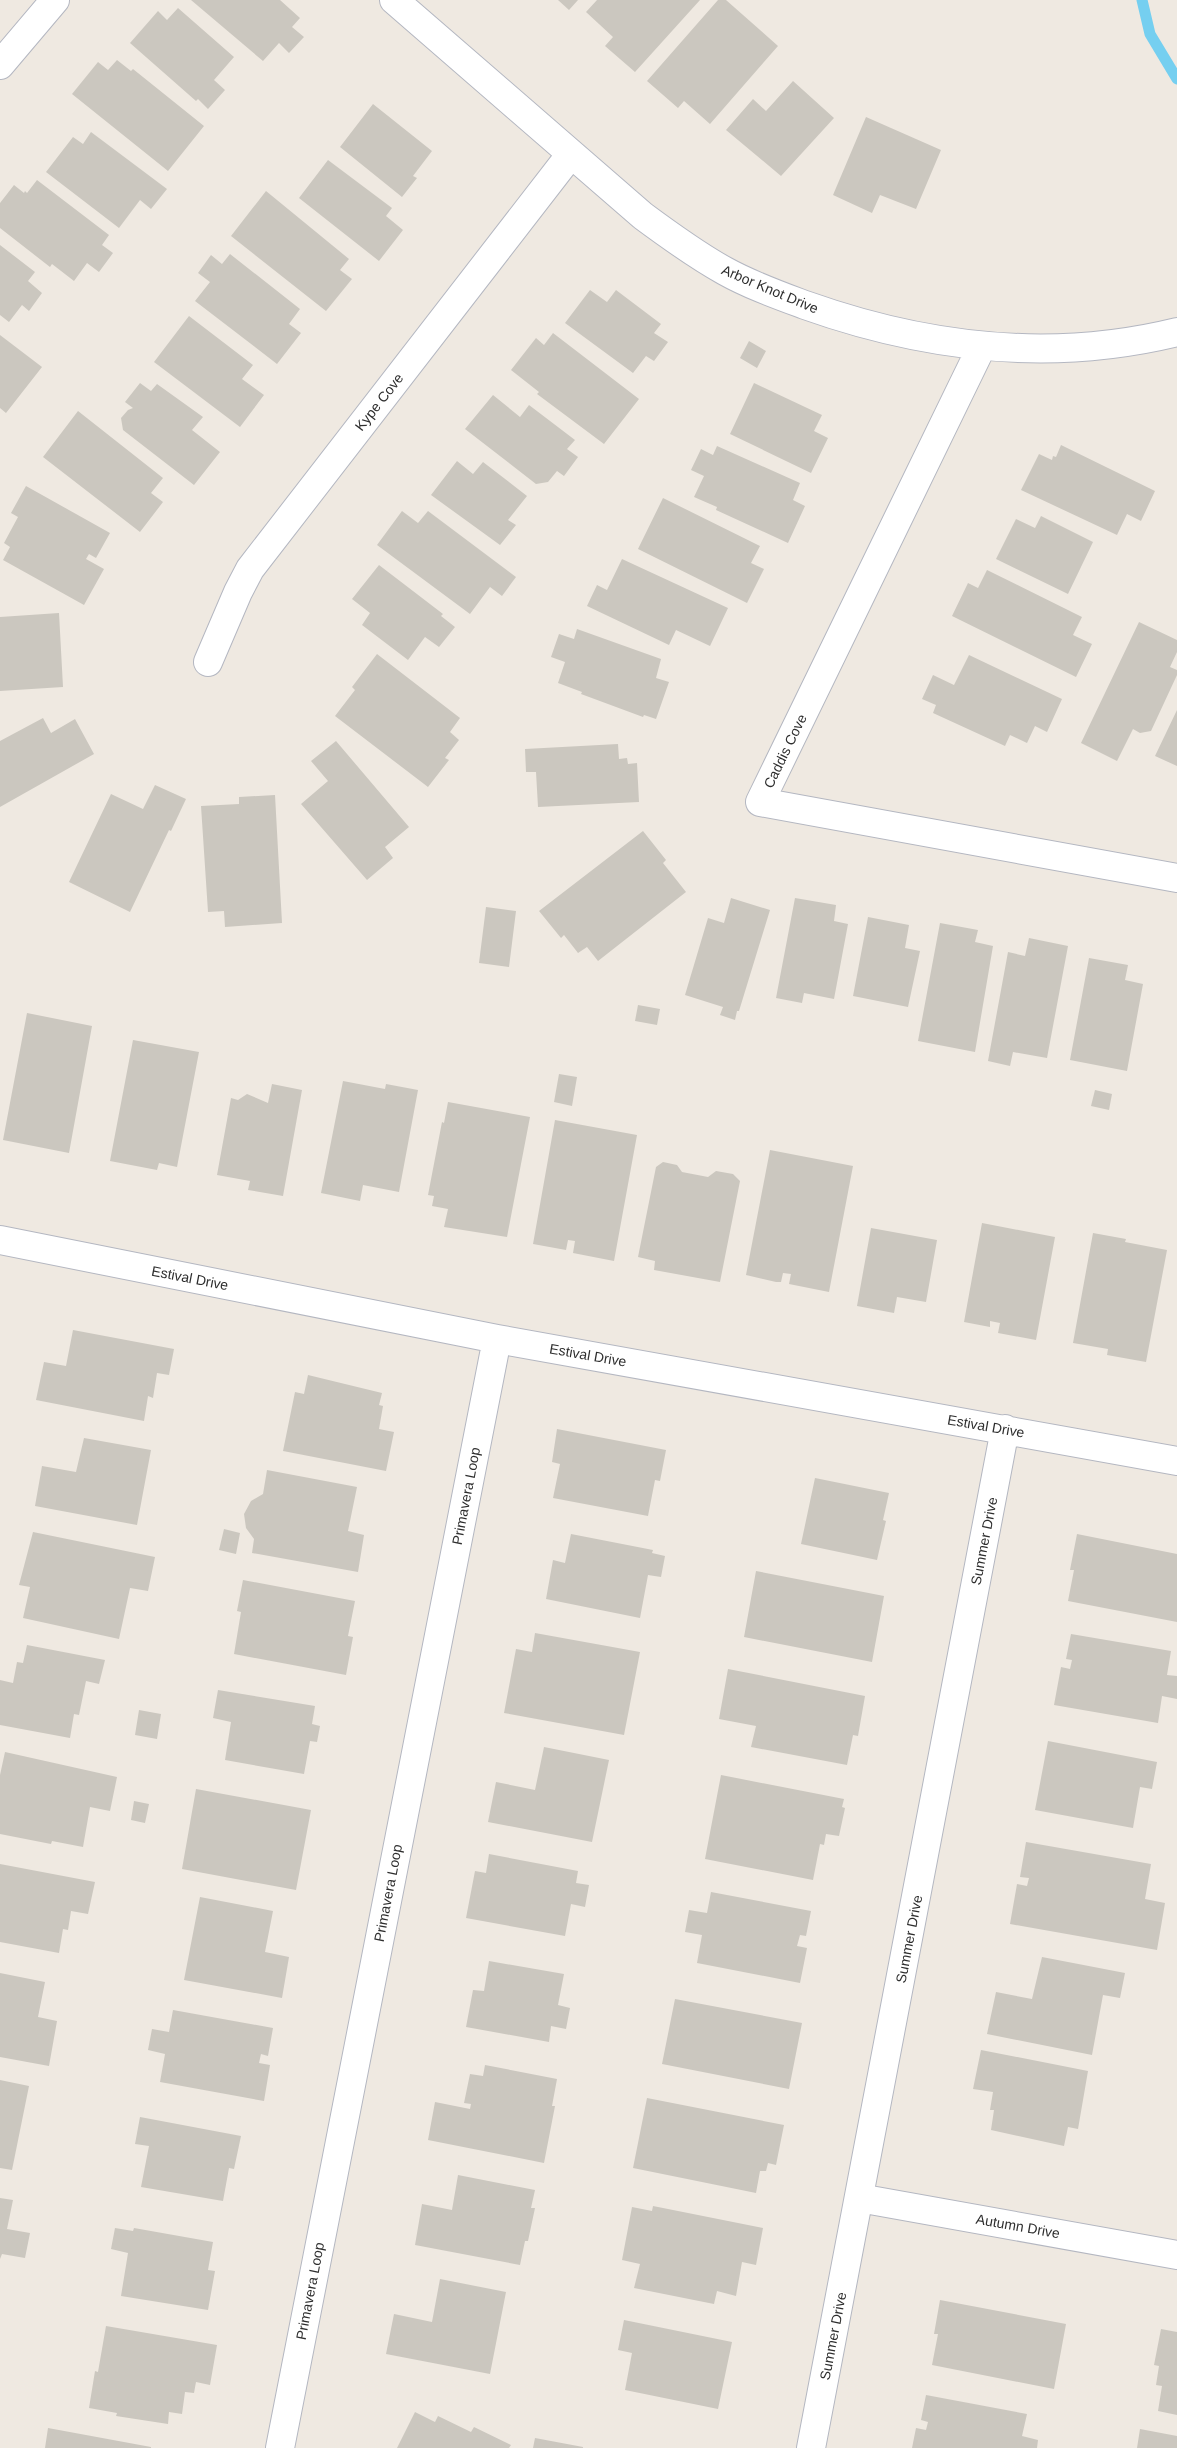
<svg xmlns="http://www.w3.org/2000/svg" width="1177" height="2448" viewBox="0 0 1177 2448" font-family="Arial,sans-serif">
<rect width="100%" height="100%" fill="#efe9e1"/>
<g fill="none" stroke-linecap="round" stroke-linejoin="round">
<path stroke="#75cff0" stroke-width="11" d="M1142,0L1150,34L1177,79"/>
</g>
<path fill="#cbc7bf" d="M191,0H280L300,18L292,27L304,37L289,53L279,43L263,61Z
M558,0H578L569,10Z
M597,0H700L635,72L605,46L613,37L586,12Z
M718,0H726L778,46L710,124L684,101L678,108L647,81Z
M178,8L234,57L214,80L225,90L208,109L198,99L196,101L130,43L158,11L167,20Z
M117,60L131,71L133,69L204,126L168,171L72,94L98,62L108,70Z
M793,81L834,118L781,176L726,130L753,99L766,111Z
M373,104L432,151L413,176L417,178L402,197L340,147Z
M866,117L941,150L916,209L880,195L872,213L833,195Z
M91,132L167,189L151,209L140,200L119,228L46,172L73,137L83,144Z
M328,160L392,208L386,216L403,230L379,261L299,198Z
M37,180L109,235L102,245L113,253L99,272L87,263L74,281L52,264L50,267L0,228V203L14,185L24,193L25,191L27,193Z
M266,191L349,259L340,270L352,279L326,311L231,236Z
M0,245L35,272L28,281L42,293L29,311L22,305L9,322L0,315Z
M230,254L300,309L289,324L301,333L277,364L195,301L210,282L198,273L211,255L222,264Z
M590,290L607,302L616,290L661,324L654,333L668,342L654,361L646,356L633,373L565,323Z
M189,316L253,365L242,379L264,395L240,427L154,362Z
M553,333L639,399L604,444L537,394L539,392L511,370L536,338L544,345Z
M0,335L42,367L6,413L0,408Z
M749,341L766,351L757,368L740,358Z
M140,383L151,391L157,384L203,417L192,430L220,452L194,485L123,430L121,418L128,410L133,408L125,402Z
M754,383L822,415L814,431L828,438L811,473L730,434Z
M493,395L520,417L529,405L575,440L567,449L578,457L564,476L557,471L548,482L536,484L465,429Z
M78,411L163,478L151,493L163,502L140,532L43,457Z
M1061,445L1155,491L1141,521L1127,514L1117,535L1021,490L1039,454L1052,460L1053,456L1056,457Z
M717,446L800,483L793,500L805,506L788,543L716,510L717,507L694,497L704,476L691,470L701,449L713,455Z
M457,461L473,474L483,462L527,496L508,520L516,525L500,545L431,495Z
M26,486L110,533L96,558L89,554L86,559L104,569L84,605L3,560L10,547L4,543L18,517L11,513Z
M663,498L760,546L751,563L764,569L747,603L638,549Z
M402,511L418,523L428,511L516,577L502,596L490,587L470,614L377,545Z
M1041,516L1093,542L1068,594L996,559L1016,519L1035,528Z
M622,559L728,608L710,646L676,630L669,645L587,606L597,585L607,590Z
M379,565L443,614L441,616L455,627L439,647L425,637L408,660L362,625L370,613L352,599Z
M987,570L1082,617L1073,635L1092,644L1076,677L952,616L968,583L978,588Z
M59,613L63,687L0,691V617Z
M1139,622L1177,640V652L1170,667L1177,670V675L1151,731L1140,733L1133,729L1117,761L1081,743Z
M577,629L661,659L656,678L669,682L656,719L644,715L643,717L581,694L582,692L558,683L565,662L551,657L559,634L574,639Z
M377,654L460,718L450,732L459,740L445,758L449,760L428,787L335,716L355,690L352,687Z
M969,655L1062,699L1047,732L1035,726L1027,743L1010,735L1005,746L933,713L936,705L922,699L933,675L954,685Z
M1177,710V766L1155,756Z
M43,718L51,733L75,719L94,754L0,807V741Z
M336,741L409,827L385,847L393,858L367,880L301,804L328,781L311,761Z
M618,744L619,759L627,758L628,764L637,763L639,802L538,807L536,772H526L525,749Z
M155,785L186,799L171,831L169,830L130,912L69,882L111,794L143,809Z
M275,795L282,923L225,927L224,911L208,912L201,806L239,804V797Z
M643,831L666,860L663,863L686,892L598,961L587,947L578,953L564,935L561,938L539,911Z
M731,898L770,910L739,1011H737L735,1020L720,1015L723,1007L685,995L708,918L724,923Z
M795,898L836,905L834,921L848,924L834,999L804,993L802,1003L776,998Z
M486,907L516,911L509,967L479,963Z
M868,917L909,925L905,948L920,951L908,1007L853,996Z
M940,923L978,930L975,942L993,946L975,1052L918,1041Z
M1029,938L1068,946L1047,1058L1013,1052L1010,1066L988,1061L1008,952L1025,956Z
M1089,958L1128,965L1125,980L1143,984L1127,1071L1070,1060Z
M638,1005L660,1009L657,1025L635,1021Z
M27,1013L92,1026L69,1153L3,1140Z
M133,1040L199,1052L177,1167L159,1163L157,1170L110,1161Z
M559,1074L577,1077L572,1106L554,1102Z
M343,1081L385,1089L386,1084L418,1090L399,1192L363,1185L360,1201L321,1193Z
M272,1084L302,1090L283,1196L248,1190L250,1181L217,1175L231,1098L238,1100L247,1094L268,1103Z
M1095,1090L1112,1094L1109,1110L1091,1106Z
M448,1102L530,1117L507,1237L444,1227L448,1209L432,1206L434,1196L428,1195L442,1122L444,1123Z
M555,1120L637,1135L614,1261L573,1253L575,1241L568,1240L566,1250L533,1244Z
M770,1150L853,1166L829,1292L789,1284L791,1274L783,1273L781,1282H776L746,1275Z
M663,1162L677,1165L682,1172L708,1177L716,1171L733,1174L740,1181L720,1282L654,1270L655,1261L638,1257L656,1167Z
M982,1223L1055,1237L1036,1340L998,1333L1000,1323L990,1321V1327L964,1322Z
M871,1228L937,1240L926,1302L897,1297L894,1313L857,1306Z
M1093,1233L1126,1239L1125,1242L1167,1250L1146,1362L1107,1355L1108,1349L1073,1343Z
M73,1330L174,1349L169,1375L157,1373L153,1398L148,1396L144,1421L36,1400L44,1362L66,1366Z
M308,1375L382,1393L379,1405L383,1406L379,1429L394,1432L386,1471L283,1451L295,1392L304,1394Z
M557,1429L666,1450L660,1481L655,1480L648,1516L553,1498L560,1464L552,1462Z
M84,1438L151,1450L137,1525L35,1506L42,1466L76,1472Z
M267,1470L357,1487L348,1531L364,1535L358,1572L252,1553L254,1539L246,1528L244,1514L251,1501L263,1494Z
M815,1478L889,1493L883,1520L886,1521L877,1560L801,1544Z
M224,1529L240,1533L236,1554L219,1550Z
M33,1532L155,1557L148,1591L130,1588L119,1639L23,1618L30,1587L19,1585Z
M571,1534L653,1550L652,1553L665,1556L661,1577L648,1575L640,1618L546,1599L553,1560L565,1563Z
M1077,1534L1177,1554V1622L1068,1601L1074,1570H1070Z
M756,1571L884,1596L872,1662L744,1637Z
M243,1580L355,1601L348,1636L353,1637L346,1675L234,1654L241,1612L237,1611Z
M535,1633L640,1652L624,1735L504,1713L516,1649L532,1652Z
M1071,1634L1171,1651L1167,1675L1177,1676V1699L1162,1696L1158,1723L1054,1705L1061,1667L1070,1669L1072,1660L1066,1659Z
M27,1645L105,1660L99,1684L86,1681L79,1715L74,1714L70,1738L0,1725V1680L13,1683L17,1662L23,1663Z
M728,1669L865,1696L858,1736L853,1735L847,1765L751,1747L756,1726L719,1719Z
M218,1690L315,1706L312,1724L320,1726L317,1742L310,1741L304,1774L225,1760L231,1722L213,1718Z
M139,1710L161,1714L157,1739L135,1735Z
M1048,1741L1157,1762L1152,1789L1140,1787L1133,1828L1035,1810Z
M544,1747L609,1760L592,1842L488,1822L496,1782L535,1790Z
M5,1752L117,1777L110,1811L90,1807L83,1847L52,1841L51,1844L0,1834V1775Z
M721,1775L844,1799L842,1807L845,1808L839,1836L826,1834L824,1845L820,1844L813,1880L705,1859Z
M196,1789L311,1810L296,1890L182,1869Z
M134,1801L149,1804L145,1823L131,1820Z
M1026,1842L1151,1864L1145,1899L1165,1903L1157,1950L1010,1924L1017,1884L1027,1886L1029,1878L1020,1877Z
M489,1854L578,1871L576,1883L589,1885L585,1907L571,1904L565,1936L466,1918L475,1871L486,1873Z
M0,1864L95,1882L88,1914L71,1911L68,1930L63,1929L59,1953L0,1942Z
M711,1892L811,1911L806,1936L800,1935L797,1946L807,1948L800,1983L697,1963L702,1935L685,1932L689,1910L707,1913Z
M200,1897L273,1911L265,1952L289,1957L282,1998L184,1980Z
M1042,1957L1125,1973L1120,1998L1103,1995L1092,2055L987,2034L996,1992L1032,1999Z
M489,1961L564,1974L558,2005L570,2008L566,2029L551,2026L549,2042L466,2027L473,1990L484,1991Z
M0,1973L45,1982L38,2017L57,2021L49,2066L0,2057Z
M675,1999L802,2023L789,2089L662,2064Z
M173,2010L273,2028L268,2056L261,2054L259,2063L270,2065L264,2101L160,2082L165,2054L148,2050L152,2029L169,2032Z
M981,2050L1088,2071L1078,2129L1068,2127L1064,2146L991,2130L994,2110H990L993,2092L973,2089Z
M485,2065L557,2079L552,2106H555L544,2163L428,2140L435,2102L470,2109L471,2104L464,2103L470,2074L483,2076Z
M0,2080L29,2086L12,2170L0,2168Z
M647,2098L784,2125L776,2165L768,2163L766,2171H760L756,2193L633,2168Z
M140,2117L241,2136L234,2169L229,2168L223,2201L141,2187L149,2146L135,2144Z
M458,2175L535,2190L531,2208H535L528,2241H525L520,2265L415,2245L422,2204L452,2210Z
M0,2198L13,2200L7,2229L30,2233L25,2258L2,2254L0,2259Z
M653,2206L763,2228L756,2265L742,2262L736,2296L717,2291L714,2304L634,2288L640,2264L622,2260L632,2207L652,2211Z
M115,2228L133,2231L134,2228L213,2242L208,2270L215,2271L208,2310L121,2296L128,2253L111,2249Z
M440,2279L506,2292L490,2374L386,2354L394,2314L432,2322Z
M940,2300L1066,2324L1054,2389L932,2365L938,2334H934Z
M624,2320L732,2342L718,2409L625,2390L632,2353L618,2350Z
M106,2326L217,2345L210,2385L196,2382L194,2393L185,2392L182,2414L169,2412L168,2424L116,2416L117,2413L89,2408L95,2371L98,2372Z
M1161,2329L1177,2332V2415L1158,2411L1162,2386L1156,2385L1159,2366L1154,2365Z
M926,2395L1027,2414L1022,2436L1038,2440L1037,2448H912L916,2428L926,2430L928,2422L921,2420Z
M415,2412L435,2422L438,2416L471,2432L474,2427L511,2445L509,2448H397Z
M48,2428L151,2447V2448H45Z
M1140,2429L1177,2436V2448H1137Z
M535,2438L583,2447V2448H533Z"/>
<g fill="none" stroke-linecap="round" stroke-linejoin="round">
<g stroke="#b4b7c1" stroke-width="30">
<path id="minor" d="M394,0L643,216C670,236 696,255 725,271C750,285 778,295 805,305C926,348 1051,363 1177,332
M0,65L55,0
M982,346L760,802L1177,878
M208,662L238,592L250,569L571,154
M0,1240L497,1339L1177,1461
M859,2198L1177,2255
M280,2448L497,1339
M811,2448L1005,1429"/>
</g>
<use href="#minor" stroke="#fff" stroke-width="28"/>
</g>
<g text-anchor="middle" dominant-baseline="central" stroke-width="4" stroke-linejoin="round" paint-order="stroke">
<g font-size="14" fill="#2e2e2e" stroke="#fff">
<text transform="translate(770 289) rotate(23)">Arbor Knot Drive</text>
<text transform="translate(379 402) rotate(-52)">Kype Cove</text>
<text transform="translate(785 751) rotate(-64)">Caddis Cove</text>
<text transform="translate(190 1278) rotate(11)">Estival Drive</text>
<text transform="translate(588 1355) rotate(10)">Estival Drive</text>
<text transform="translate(986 1426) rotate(10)">Estival Drive</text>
<text transform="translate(466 1496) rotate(-79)">Primavera Loop</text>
<text transform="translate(984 1541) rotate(-79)">Summer Drive</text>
<text transform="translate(388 1893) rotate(-79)">Primavera Loop</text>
<text transform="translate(909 1939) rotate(-79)">Summer Drive</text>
<text transform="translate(1018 2226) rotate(10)">Autumn Drive</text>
<text transform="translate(310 2291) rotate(-79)">Primavera Loop</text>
<text transform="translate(833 2336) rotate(-79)">Summer Drive</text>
</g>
</g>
</svg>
